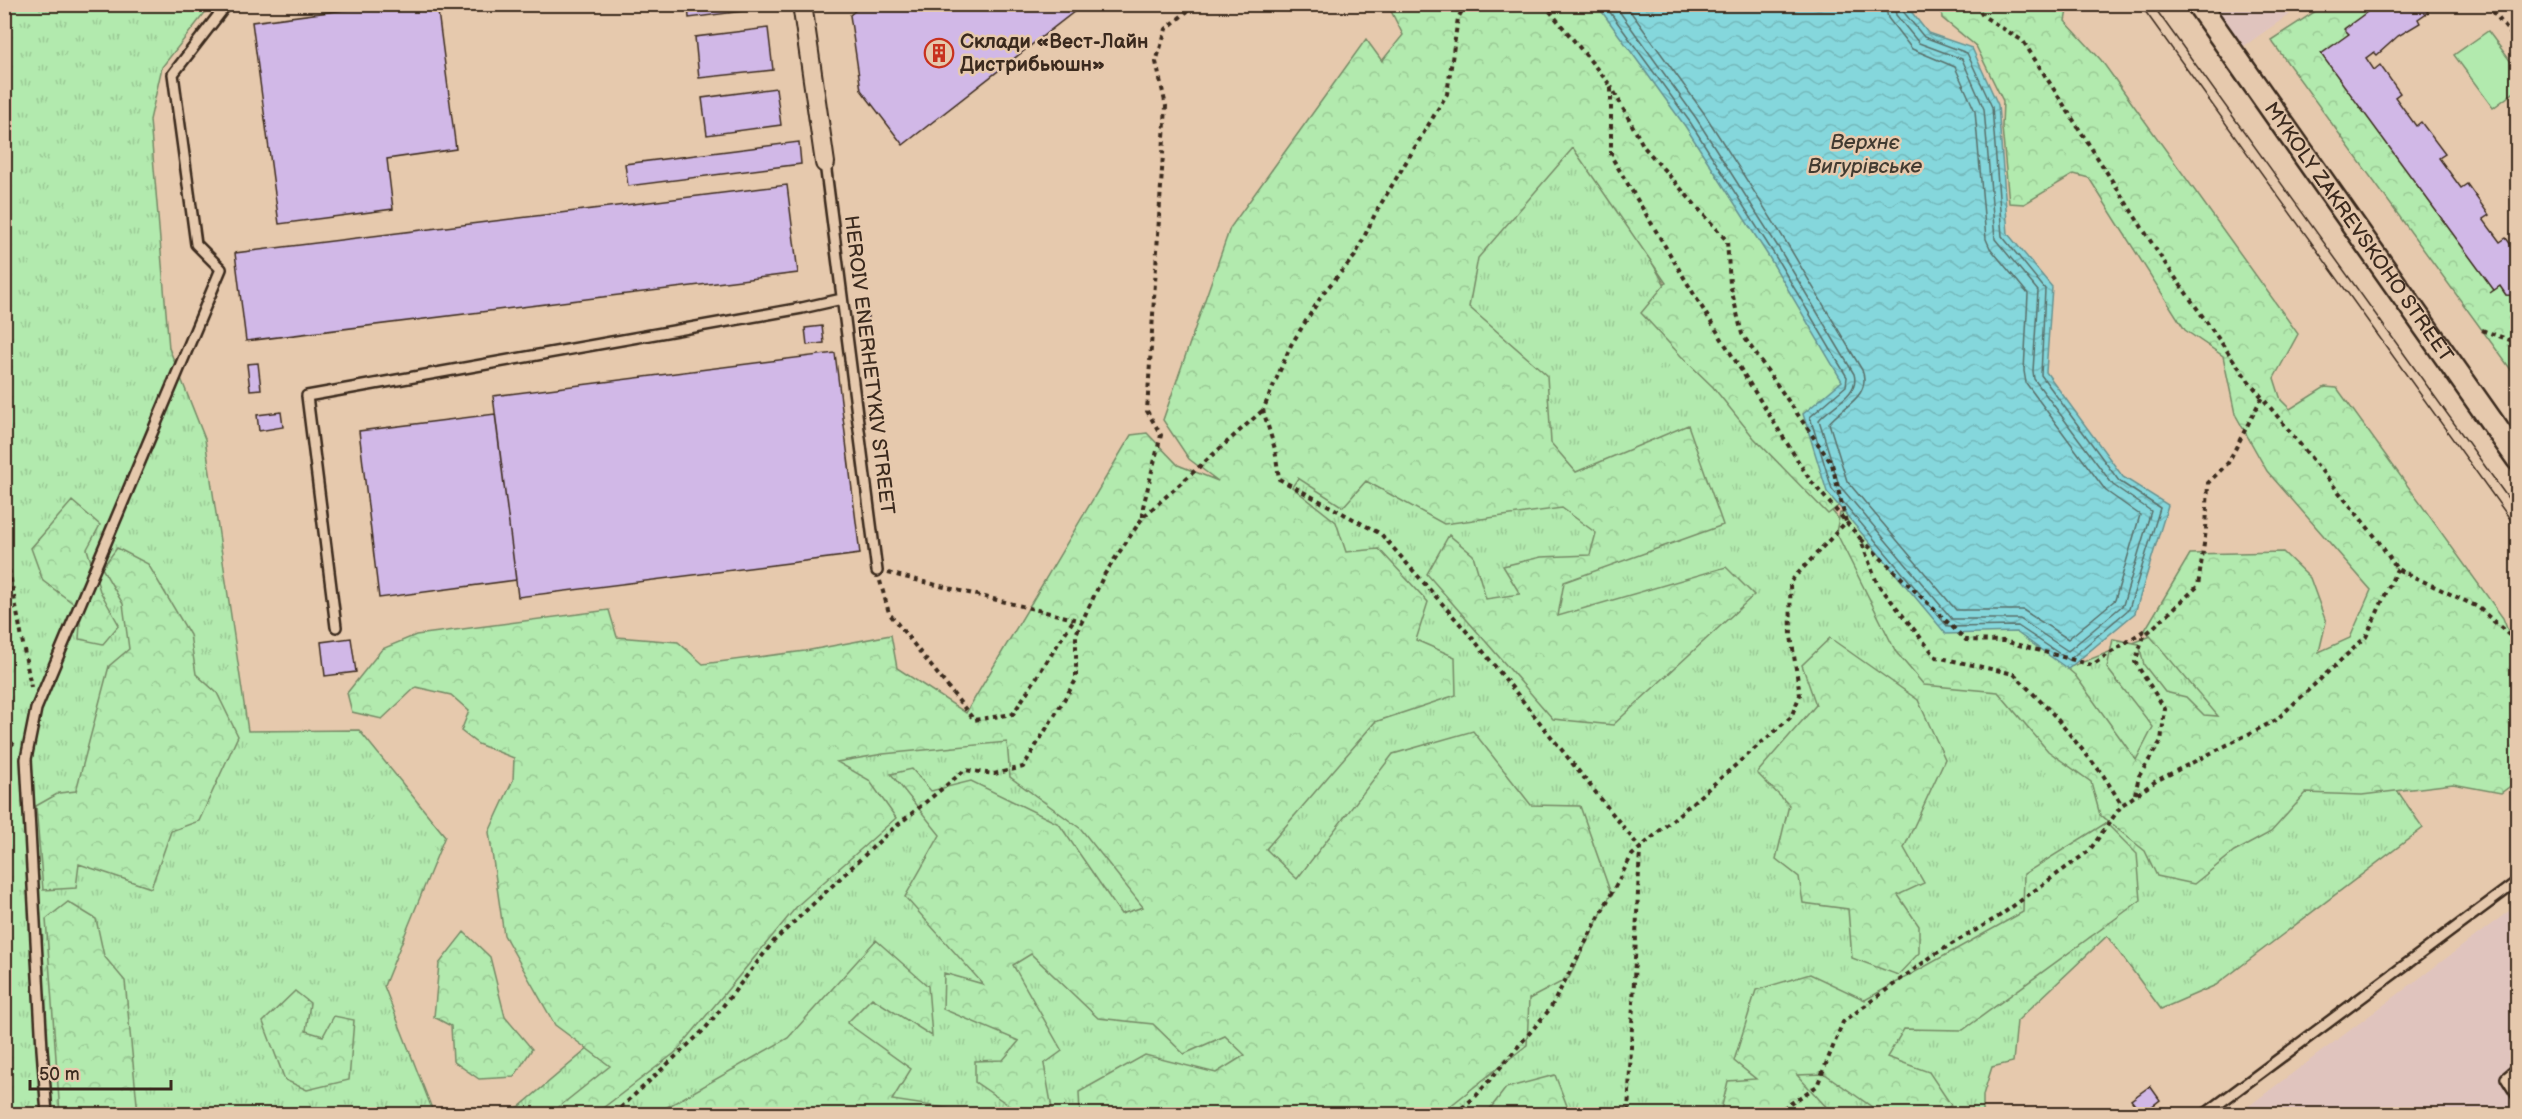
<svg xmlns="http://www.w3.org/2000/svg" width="2522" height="1119" viewBox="0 0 2522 1119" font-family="'Balsamiq Sans',sans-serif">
<defs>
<pattern id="grass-tufts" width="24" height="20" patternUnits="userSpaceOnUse" patternTransform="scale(1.5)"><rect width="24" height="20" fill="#b2eaae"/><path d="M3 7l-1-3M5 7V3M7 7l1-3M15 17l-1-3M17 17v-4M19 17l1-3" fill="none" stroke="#9ac995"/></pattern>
<pattern id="forest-crowns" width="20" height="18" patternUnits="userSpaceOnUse" patternTransform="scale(1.5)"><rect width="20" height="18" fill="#b2eaae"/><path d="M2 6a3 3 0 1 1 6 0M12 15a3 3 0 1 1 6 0" fill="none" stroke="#9ac995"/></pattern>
<pattern id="water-waves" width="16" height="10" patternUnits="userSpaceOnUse" patternTransform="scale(1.5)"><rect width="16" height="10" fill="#85d7dc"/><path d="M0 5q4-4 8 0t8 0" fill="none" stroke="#74b9bc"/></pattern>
</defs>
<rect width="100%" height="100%" fill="#e6c9ad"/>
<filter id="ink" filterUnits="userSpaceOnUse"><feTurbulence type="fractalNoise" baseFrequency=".0167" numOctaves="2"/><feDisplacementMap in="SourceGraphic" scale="12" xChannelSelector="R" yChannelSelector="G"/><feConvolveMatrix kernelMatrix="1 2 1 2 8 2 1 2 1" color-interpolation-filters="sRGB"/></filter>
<g filter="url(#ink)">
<path fill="#e0c4be" d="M2203,5H2303L2237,51Z
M2517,905V1114H2238L2421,977Z"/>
<path fill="url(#grass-tufts)" stroke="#768a66" stroke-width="1.5" d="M5,5H211L162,67L150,120L169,348L205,439L248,731L359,730L445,836L384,986L434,1114H5Z
M1536,60L1701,348L1944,650L2049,675L2230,606L2388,777L2423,828L2216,985L2161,1009L2107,936L2017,1021L2013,1062L1992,1067L1983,1095V1114H503L519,1107L630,1013L728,716L1024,720Z"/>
<path fill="url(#forest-crowns)" stroke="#768a66" stroke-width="1.5" d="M1430,4L1620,5L1850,323L1861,488L1828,514L1754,438L1713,387L1681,356L1641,313L1666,283L1573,148L1478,258L1469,307L1547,375L1551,443L1576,472L1688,425L1723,525L1564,582L1558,616L1726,567L1754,595L1613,725L1553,719L1427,574L1449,535L1473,555L1486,599L1520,594L1503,566L1541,557L1590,555L1596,533L1562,508L1444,524L1366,481L1343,507L1298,478L1292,487L1336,522L1346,552L1379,549L1428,602L1416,640L1455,657L1456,695L1375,722L1266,849L1297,879L1393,754L1473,731L1531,805L1580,806L1611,894L1569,978L1529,999L1527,1045L1440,1114H1080L1079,1092L1145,1055L1216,1073L1245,1055L1225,1036L1184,1054L1153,1024L1098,1018L1031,954L1013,965L1062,1051L1044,1064L1053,1114H1011L1013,1108L975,1082V1061L1003,1060L1019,1041L943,1009L944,973L983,984L905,897L940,835L891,774L912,769L931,791L971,781L1059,824L1121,914L1143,907L1081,829L1010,777L1007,742L883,754L837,762L869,780L896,818L798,905L676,1052L595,1114H550L610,1066L555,1025L504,935L489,832L513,780L514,758L478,744L461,731L469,711L451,695L416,687L382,719L352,712L347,693L382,649L416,635L609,610L617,637L678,642L703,664L805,651L891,635L897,668L966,713L1131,435L1147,433L1178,465L1218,481L1189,459L1163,420L1230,228L1366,39L1382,61L1403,35L1391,11L1396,5Z
M1941,5H2068L2065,21L2101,60L2298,334L2274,378L2281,400L2290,409L2325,387L2337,388L2503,618L2517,655V781L2501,793L2453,784L2362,795L2306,793L2271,832L2234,852L2194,884L2157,876L2145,851L2100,815L2091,782L2048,751L1998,692L1924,685L1896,652L1836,532L1840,513L1866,515L2014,623L2075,675L2136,760L2153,727L2107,668L2113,639L2139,644L2144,665L2165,692L2186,697L2204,715L2218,716L2145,630L2190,554L2283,552L2310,578L2326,622L2319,652L2350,638L2371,590L2267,471L2235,414L2223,356L2185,330L2089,178L2074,174L2024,204L2009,203L2002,127L2003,101L1976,46L1942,18Z
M2325,5H2378L2345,28L2349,34L2322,55L2494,290L2500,286L2506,295L2517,296V378L2271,40Z
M72,501L100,525L87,549L100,591L119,625L103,644L79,639L81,609L43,581L31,548Z
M117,548L148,564L190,635L196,674L217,693L238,736L199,821L171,831L151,888L79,864L76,888L43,890L36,806L59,793L76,791L109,666L129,649L123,604L102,568Z
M1830,638L1918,700L1945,759L1904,848L1924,883L1898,895L1919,926V953L1898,975L1852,958L1848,909L1803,903L1799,877L1776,859L1789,805L1757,773L1816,705L1802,665Z
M2106,823L2137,854L2141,900L1963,1030L1904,1029L1887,1057L1929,1072L1951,1105L1942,1114H1897L1875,1109L1825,1074L1797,1075L1829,1110V1114H1720L1728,1081L1756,1079L1734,1061L1756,990L1810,974L1865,1000L2023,912L2024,874Z
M68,902L96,919L104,956L125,981L138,1114H60L46,919Z
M464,932L490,957L505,1017L532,1049L514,1077L479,1079L453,1061L451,1026L434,1017L439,964Z
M876,940L928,986L932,1036L872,998L847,1023L911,1069L892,1100L959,1110L957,1114H655L788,1038Z
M295,991L310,1003L306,1031L323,1036L334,1016L354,1020L349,1080L307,1090L285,1080L263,1022Z
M1555,1075L1569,1111V1114H1486L1506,1088Z"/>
<path fill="#b2eaae" stroke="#768a66" stroke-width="1.5" d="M2488,31L2517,70V90L2493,108L2454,55Z"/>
<path fill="url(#water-waves)" stroke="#679290" stroke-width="1.5" d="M1597,5H1906L1928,33L1972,48L1998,105L2008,234L2052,287L2046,372L2123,477L2168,505L2135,613L2068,669L2016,632L1946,634L1827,492L1803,414L1842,381L1769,257L1685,126Z"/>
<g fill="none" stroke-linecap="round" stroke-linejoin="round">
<path stroke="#596f6a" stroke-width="1.5" d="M1604,4L1690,122L1774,254L1847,377L1846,386L1810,417L1832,489L1948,627L2018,626L2069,660L2129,609L2160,508L2119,481L2041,375L2045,289L2002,236L1992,107L1967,53L1924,37L1902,10L1901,4
M1614,4L1696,118L1780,250L1854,374C1860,395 1830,406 1819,420L1839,485L1952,619H2020L2068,651L2123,605L2151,511L2113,485L2034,379L2033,371L2038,291L1995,239L1984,109L1962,59L1919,43L1896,15L1894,4
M1625,4L1704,113L1788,245L1862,370C1872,396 1843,406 1829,423L1847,481L1956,610H2023L2068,639L2115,600L2140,515L2106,491L2026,383L2024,371L2028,294L1990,248L1986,239L1975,111L1955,67L1912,49L1888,18L1885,4"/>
</g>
<path fill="#d1b8e7" stroke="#3b2a1e" stroke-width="1.5" d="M367,4H437L456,149L387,159L393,209L279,224L252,22L367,7Z
M688,4H775V7L689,18Z
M863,4H1084L903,145L861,90L850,15Z
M2378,4H2422L2428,12L2418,19L2420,23L2398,36L2377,55L2374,52L2366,58L2374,70L2380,65L2400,93L2395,97L2416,126L2421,122L2445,154L2439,158L2461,188L2467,184L2489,215L2483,219L2500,242L2506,238L2518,254V296L2506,295L2500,286L2490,293L2494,290L2321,54L2349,34L2344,29Z
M768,28L773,70L699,78L695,37Z
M776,88L781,125L707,135L702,98Z
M799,142L801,164L628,186L625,164Z
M787,185L798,273L246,341L235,253Z
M867,305L869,320L858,321L857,307Z
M822,326L824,343L807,345L805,328Z
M835,353L860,554L518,597L493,396Z
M258,363L261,389L250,390L247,364Z
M281,412L283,427L259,431L257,415Z
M495,414L516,580L379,598L359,431Z
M351,638L356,672L325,676L321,642Z
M2150,1086L2160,1100L2142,1114L2131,1100Z"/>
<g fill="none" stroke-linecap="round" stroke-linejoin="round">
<g stroke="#3b2a1e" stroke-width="14">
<path id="service" d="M825,163L877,571
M336,627L307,396L802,308L842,299
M2518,1068L2506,1078L2518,1097
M47,1114L42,1049L26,759L36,709L221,269L196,244L173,74L227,4
M2205,1114L2518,881"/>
</g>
<g stroke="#3b2a1e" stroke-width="22">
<path id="minor" d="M802,4L825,163"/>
</g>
<g stroke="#3b2a1e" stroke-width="27">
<g id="tertiary">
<path id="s1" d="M2198,4L2518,459"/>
</g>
</g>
<path stroke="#3b2a1e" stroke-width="4" stroke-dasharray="4.5 4.5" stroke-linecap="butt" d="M1466,4L1458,18L1447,94L1376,212L1355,256L1324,292L1291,345L1263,410L1275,449L1279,479L1381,534L1474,640L1640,848L1628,1114
M1544,4L1611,86V156L1698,301L1810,480L1860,538L1877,583L1936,657L2014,674L2053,714L2103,775L2122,805
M1975,4L1983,16L2023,41L2162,259L2247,379L2377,539L2397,569L2478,607L2518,643
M2487,4L2518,43
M2482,330L2518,343
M1143,517V507L1161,435L1147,411L1166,106L1156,62L1166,29L1196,4
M1861,539L1966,640L2004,641L2092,665L2145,630
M4,543L31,687
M888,573L1082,621
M880,581L889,613L974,720L1013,714L1074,619
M4,736L16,747
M2135,794L2139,776L2161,741L2165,709L2135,662L2144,636L2198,586L2206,530L2208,483L2228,463L2262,397
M614,1114L705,1029L774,941L889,832L965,770L994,774L1023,767L1076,680V634L1104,575L1143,517L1263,410
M1455,1114L1476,1096L1550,1009L1632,855L1791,717L1800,695L1791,636L1790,582L1846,522L1832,464L1742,334L1730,284L1727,241L1644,147L1611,86
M1775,1114L1817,1086L1843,1022L1935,954L1998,917L2089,851L2122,805L2156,781L2276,720L2366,637L2397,569"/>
<use href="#service" stroke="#e6c9ad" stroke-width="9"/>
<use href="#minor" stroke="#e6c9ad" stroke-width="18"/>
<use href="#tertiary" stroke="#e6c9ad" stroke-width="22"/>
<path stroke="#3b2a1e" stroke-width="1.5" d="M2140,4L2518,530
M2152,4L2518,512"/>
</g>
</g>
<defs>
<g id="building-ring" transform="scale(1.5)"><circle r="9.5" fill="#e6c9ad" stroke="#c8321e" stroke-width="1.5"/><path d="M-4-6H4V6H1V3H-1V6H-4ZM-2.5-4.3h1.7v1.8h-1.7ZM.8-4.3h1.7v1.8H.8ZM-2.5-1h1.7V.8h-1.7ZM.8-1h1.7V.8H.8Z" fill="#c8321e"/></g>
</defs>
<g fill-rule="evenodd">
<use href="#building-ring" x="939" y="53"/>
</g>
<g text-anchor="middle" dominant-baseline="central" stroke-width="5" stroke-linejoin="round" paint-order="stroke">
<g font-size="20" font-weight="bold" fill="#3b2a1e" stroke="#e6c9ad" text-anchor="start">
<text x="960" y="42">Склади «Вест-Лайн<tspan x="960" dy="23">Дистрибьюшн»</tspan></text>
</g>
<g font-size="20" fill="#3b2a1e" stroke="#e6c9ad">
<text stroke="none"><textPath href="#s1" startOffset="279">MYKOLY ZAKREVSKOHO STREET</textPath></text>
<text transform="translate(869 365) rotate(83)">HEROIV ENERHETYKIV STREET</text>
</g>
<g font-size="21" font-style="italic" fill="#423b31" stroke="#e6c9ad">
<text x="1865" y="142">Верхнє<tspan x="1865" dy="24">Вигурівське</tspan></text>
</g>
</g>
<rect width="2522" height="1119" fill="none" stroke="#e6c9ad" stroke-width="24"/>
<rect x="12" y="12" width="2498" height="1095" fill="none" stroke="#3b2a1e" stroke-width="2" filter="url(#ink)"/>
<path d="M30 1080v9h141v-9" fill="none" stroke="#3b2a1e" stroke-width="3"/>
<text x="39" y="1080" font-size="18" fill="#3b2a1e" stroke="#e6c9ad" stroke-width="4.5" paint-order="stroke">50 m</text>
</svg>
